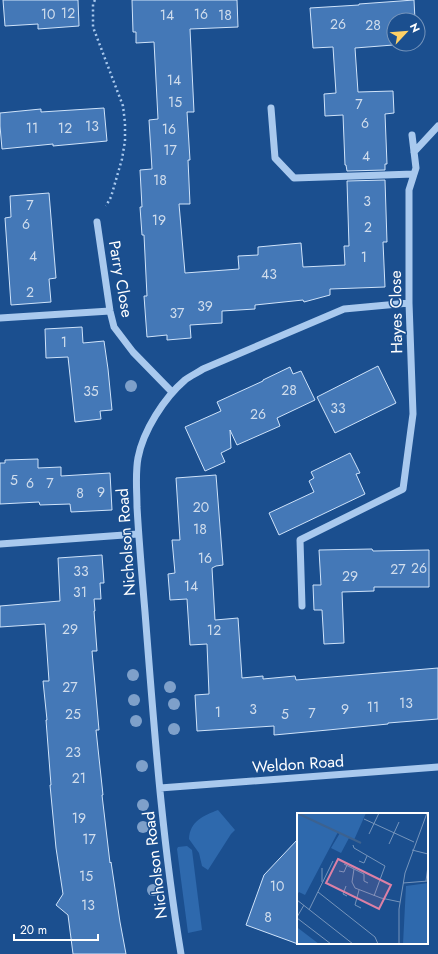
<svg xmlns="http://www.w3.org/2000/svg" width="438" height="954" viewBox="0 0 438 954" font-family="Jost,sans-serif">
<rect width="100%" height="100%" fill="#1b4f8f"/>
<path fill="#2e69ad" d="M218,810L235,830L231,834L208,870L202,866L199,853L189,839C190,821 203,816 218,810Z
M187,846L192,850L202,930L188,933L177,849L178,847Z"/>
<path fill="#4478b7" stroke="#cfe3fa" d="M3,0H78L79,26L38,29V24L5,26Z
M132,0H237L238,27L190,29L194,112H187L190,160H188L190,204H179L185,273L239,269L238,256L258,255V247L301,243L303,267L345,265L344,246H349L347,181L385,180L387,242H383L385,287L330,289V295L304,302L303,300L255,305V309L222,311V323L190,325L191,338L167,340V335L147,337L144,296H147L144,235H142L140,207H142L140,170L152,169L149,120L158,119L154,42L136,43V32H133Z
M414,0L415,20H394V44H406L355,48L358,92L393,91L394,113L385,114L387,164H385V170L347,171L346,165H345L343,115L325,116L324,94L336,93L333,47L313,48L310,8L359,5V4Z
M104,108L107,141L53,146V144L2,149L0,126V113L41,109V112Z
M49,193L56,278L49,279L51,302L11,305L5,218L11,217L10,196Z
M82,327L83,343L104,341L108,369L112,410L100,411L101,419L75,422L68,357L46,358L45,329Z
M378,366L396,403L335,433L317,397Z
M290,367L293,374L301,371L315,400L277,418L280,426L237,445L230,430L231,448L221,453L225,462L205,471L185,427L221,411L217,402L263,381V380Z
M350,453L360,473L356,474L365,494L279,535L269,513L314,492L309,481L314,478L311,472Z
M38,459V468L61,467V476L110,473L112,510L71,512L70,504L40,505L39,502L0,504V463H5V460Z
M216,475L223,565L216,566L212,568L215,620L238,618L242,678L263,676V679L295,676L296,680L438,668V719L388,723V724L328,730L274,735V726L197,731L195,695L209,694L207,644L190,645L187,599L170,600L168,574L175,573L172,540H180L176,478Z
M372,549L373,551L429,550V587H374V591L342,592L344,643L324,644L322,610H314L313,585H321L319,550Z
M102,555L104,583H100L101,599H94L95,611H94L97,651H92L99,730H96L103,795H102L110,863L111,862L120,922L126,954H73L68,915L56,905L63,894L56,848L50,785H51L46,720H47L43,681H49L45,624L0,627V606L60,601L58,558Z
M298,839V944L246,925L264,875Z"/>
<g fill="none" stroke-linecap="round" stroke-linejoin="round">
<path stroke="#a9c9ee" stroke-width="2.5" stroke-dasharray="2 3" stroke-linecap="butt" d="M95,0L93,4V27L123,106L125,123V141L122,159L111,197L106,206"/>
<path stroke="#a9c9ee" stroke-width="7" d="M271,108L275,158L294,178L414,174
M414,152L438,126
M97,222L110,311L114,327L133,352L172,392
M0,318L110,311
M0,544L138,534
M302,606L300,540L403,489L413,414L409,303V190L416,168L412,135
M160,788L438,767
M181,954C162,841 154,726 145,612C142,577 139,542 137,507C137,491 135,474 138,458C143,431 164,398 185,380C190,376 197,373 203,369L344,309L409,303"/>
</g>
<g fill="#7ea0ca">
<circle cx="131" cy="386" r="6"/>
<circle cx="133" cy="675" r="6"/>
<circle cx="170" cy="687" r="6"/>
<circle cx="134" cy="700" r="6"/>
<circle cx="174" cy="704" r="6"/>
<circle cx="136" cy="721" r="6"/>
<circle cx="174" cy="729" r="6"/>
<circle cx="142" cy="766" r="6"/>
<circle cx="143" cy="805" r="6"/>
<circle cx="143" cy="827" r="6"/>
<circle cx="153" cy="890" r="6"/>
</g>
<g text-anchor="middle" dominant-baseline="central" stroke-width="3" stroke-linejoin="round" paint-order="stroke">
<g font-size="14" fill="#d0dded">
<text x="68" y="13">12</text>
<text x="48" y="14">10</text>
<text x="201" y="14">16</text>
<text x="167" y="15">14</text>
<text x="225" y="15">18</text>
<text x="338" y="24">26</text>
<text x="373" y="25">28</text>
<text x="174" y="80">14</text>
<text x="175" y="102">15</text>
<text x="359" y="104">7</text>
<text x="365" y="123">6</text>
<text x="92" y="126">13</text>
<text x="32" y="128">11</text>
<text x="65" y="128">12</text>
<text x="169" y="129">16</text>
<text x="170" y="150">17</text>
<text x="366" y="156">4</text>
<text x="160" y="180">18</text>
<text x="367" y="201">3</text>
<text x="30" y="205">7</text>
<text x="159" y="220">19</text>
<text x="26" y="224">6</text>
<text x="368" y="227">2</text>
<text x="33" y="256">4</text>
<text x="364" y="257">1</text>
<text x="269" y="274">43</text>
<text x="30" y="292">2</text>
<text x="205" y="306">39</text>
<text x="177" y="313">37</text>
<text x="64" y="342">1</text>
<text x="289" y="390">28</text>
<text x="91" y="391">35</text>
<text x="338" y="408">33</text>
<text x="258" y="414">26</text>
<text x="14" y="480">5</text>
<text x="30" y="483">6</text>
<text x="50" y="483">7</text>
<text x="101" y="492">9</text>
<text x="80" y="493">8</text>
<text x="201" y="507">20</text>
<text x="200" y="529">18</text>
<text x="205" y="558">16</text>
<text x="419" y="568">26</text>
<text x="398" y="569">27</text>
<text x="81" y="571">33</text>
<text x="350" y="576">29</text>
<text x="191" y="586">14</text>
<text x="80" y="592">31</text>
<text x="70" y="629">29</text>
<text x="214" y="630">12</text>
<text x="70" y="687">27</text>
<text x="406" y="703">13</text>
<text x="373" y="707">11</text>
<text x="253" y="709">3</text>
<text x="345" y="709">9</text>
<text x="218" y="712">1</text>
<text x="312" y="713">7</text>
<text x="73" y="714">25</text>
<text x="285" y="714">5</text>
<text x="73" y="752">23</text>
<text x="79" y="778">21</text>
<text x="79" y="818">19</text>
<text x="89" y="839">17</text>
<text x="86" y="876">15</text>
<text x="277" y="886">10</text>
<text x="88" y="905">13</text>
<text x="268" y="917">8</text>
</g>
<g font-size="16" fill="#fff" stroke="#1b4f8f">
<text transform="translate(121 279) rotate(80)">Parry Close</text>
<text transform="translate(396 312) rotate(-91)">Hayes Close</text>
<text transform="translate(126 542) rotate(-94)">Nicholson Road</text>
<text transform="translate(298 764) rotate(-4)">Weldon Road</text>
<text transform="translate(155 865) rotate(-97)">Nicholson Road</text>
</g>
</g>
<g transform="translate(297 813)">
<rect width="131" height="131" fill="#1b4f8f"/>
<path d="M0,0H69L57,27L52,25L44,40L34,35L43,20L41,19L8,82L2,79L0,82ZM131,70V131H106L109,73ZM0,114L1,115L22,131H0Z" fill="#2e69ad"/>
<path fill="none" stroke="#3c6290" stroke-width="2" d="M2,1L64,30"/>
<path fill="none" stroke="#7695bc" stroke-width="1" d="M67,6L117,29M72,21L82,0M92,31L102,9M56,32L57,35L88,53L77,83M115,37L131,41M62,48L67,50L70,43M47,51L67,61V68L71,70M57,56L55,69L58,75L84,85L103,89M42,58L47,59L50,52M129,68L131,53M25,69V55M106,70L131,68M49,73L46,81L50,83M62,77L58,92L64,95M21,79L78,124L81,131M0,87L56,131M12,97L36,48M0,104L7,92M0,105L34,131M102,131V96L108,60L130,0"/>
<path fill="#dd80a5" fill-opacity="0.15" stroke="#dd80a5" stroke-width="2" d="M41,46L94,72L82,96L29,70Z"/>
<rect width="131" height="131" fill="none" stroke="#fff" stroke-width="2"/>
</g>
<g transform="translate(406 32) rotate(64)"><circle r="19" fill="#1b4f8f" stroke="#7695bc"/>
<path d="M0-3L7 15L0 10L-7 15Z" fill="#ffd166"/>
<text y="-6" font-size="11" font-weight="bold" text-anchor="middle" fill="#ffffff">N</text>
</g>
<path d="M14 934v6h84v-6" fill="none" stroke="#ffffff" stroke-width="2"/>
<text x="20" y="934" font-size="12" fill="#ffffff" stroke="#1b4f8f" stroke-width="3" paint-order="stroke">20 m</text>
</svg>
